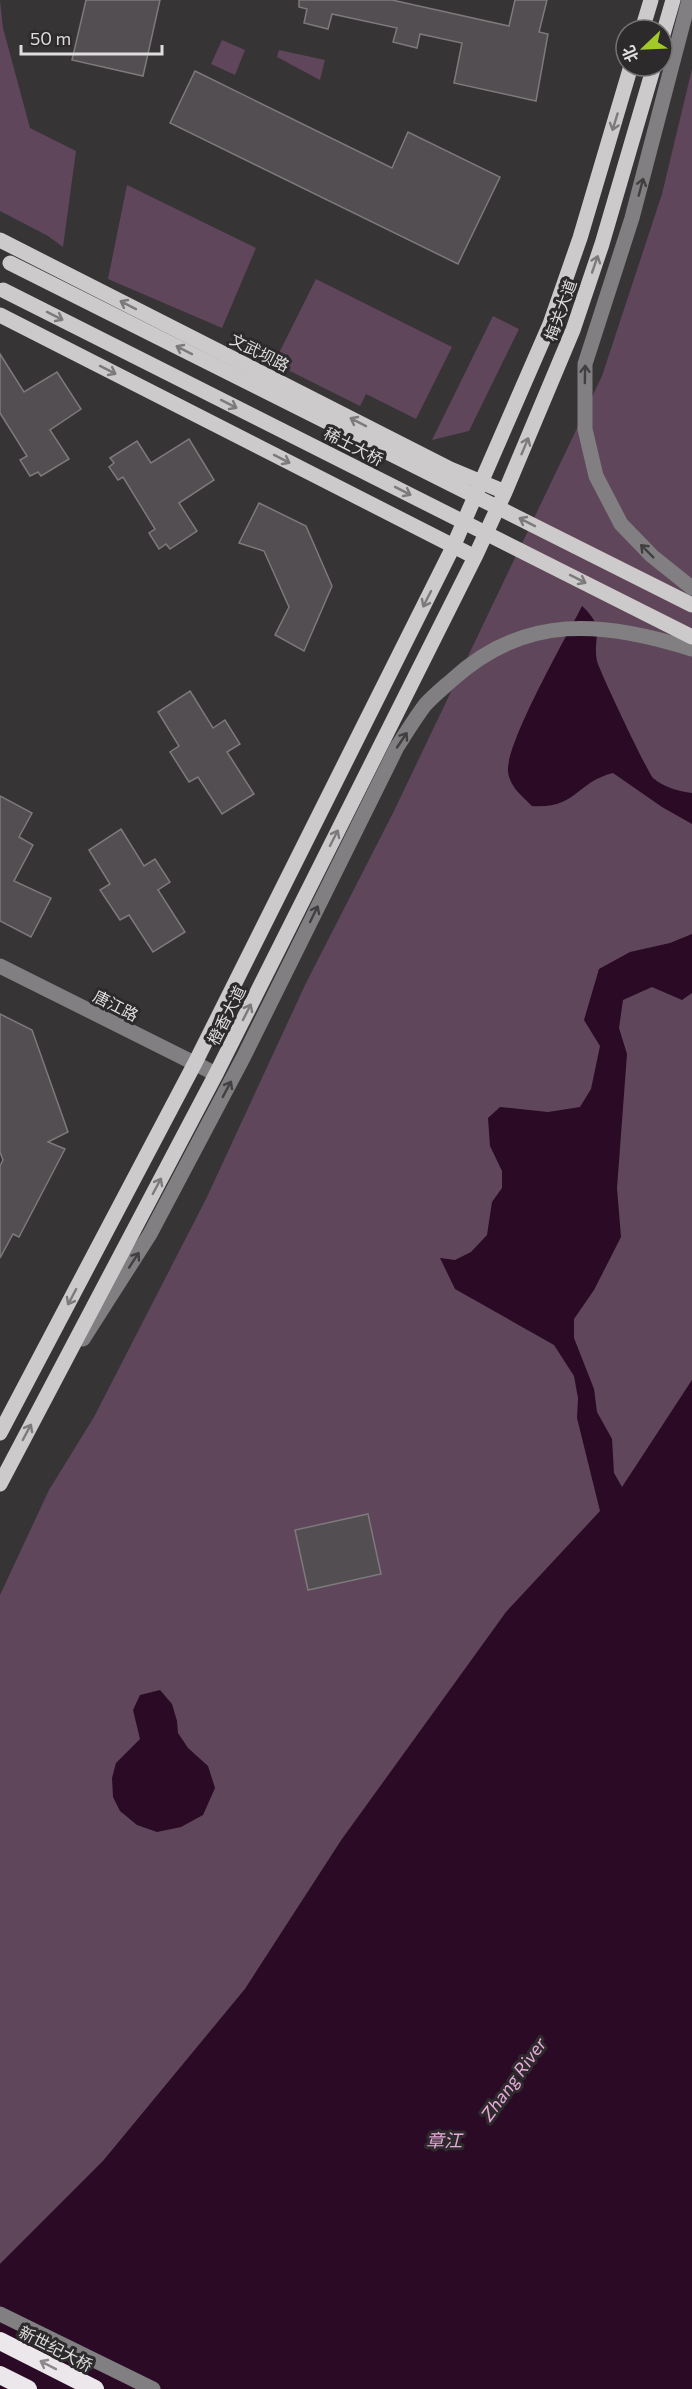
<svg xmlns="http://www.w3.org/2000/svg" width="692" height="2389" viewBox="0 0 692 2389" font-family="Commissioner,'Noto Sans SC',sans-serif">
<rect width="100%" height="100%" fill="#373436"/>
<path fill="#5f465a" d="M0,0L3,28L30,128L76,151L63,247L48,236L0,211Z
M222,40L245,50L235,75L211,64Z
M279,50L325,60L320,80L277,57Z
M692,69V1380L623,1487L342,1839L245,1989L103,2161L0,2264V1595L49,1490L94,1417L206,1199L306,983L393,813L602,376L662,194Z
M127,185L256,248L222,328L108,279Z
M316,279L452,347L416,419L366,394L360,406L274,363Z
M493,316L519,329L469,431L432,440Z"/>
<path fill="#2b0a26" d="M582,606C607,629 592,635 597,661C599,670 648,773 653,778C665,788 678,791 692,793V824L662,807L613,773C576,782 577,809 532,806C522,796 510,787 508,772C505,744 567,636 582,606Z
M692,934V993L682,1000L652,987L623,1000L619,1028L627,1054L617,1188L621,1237L594,1290L574,1319V1338L594,1389L597,1412L612,1439L614,1473L622,1487L692,1380V2389H0V2264L103,2161L245,1989L342,1839L506,1612L600,1511L577,1418L578,1398L574,1376L554,1345L455,1289L440,1258L455,1260L471,1252L487,1235L492,1202L502,1188V1171L490,1146L488,1118L500,1107L548,1112L580,1107L591,1089L600,1046L584,1020L599,969L630,952L670,943Z
M160,1690L172,1704L177,1721L178,1733L188,1748L208,1766L215,1788L203,1815L181,1827L157,1832L137,1825L120,1811L113,1797L112,1778L116,1763L140,1739L133,1710L140,1695Z"/>
<path fill="#524e51" stroke="#7d797c" stroke-width="1.5" d="M86,0H160L143,76L72,60Z
M299,0H392L509,26L515,0H547L539,32L548,34L536,101L454,83L462,43L420,34L417,48L393,42L397,28L332,14L328,29L304,23L307,9L299,7Z
M195,71L392,168L408,132L500,177L458,264L170,123Z
M0,354L24,392L57,372L81,409L50,430L69,459L41,476L38,472L30,476L20,460L27,456L0,413Z
M189,439L214,480L179,503L197,531L170,549L166,544L159,549L149,533L155,529L123,477L118,480L109,467L114,463L110,458L137,441L151,463Z
M259,503L306,526L332,586L304,651L275,635L289,607L264,551L239,543Z
M190,691L213,728L225,720L240,744L227,752L254,794L222,814L198,777L189,782L170,752L179,746L158,712Z
M0,796L32,813L19,837L33,845L14,881L51,898L31,937L0,921Z
M121,829L144,866L155,859L170,882L158,890L185,932L153,952L129,915L120,920L100,890L110,884L89,850Z
M0,1014L32,1030L68,1132L48,1142L65,1149L19,1237L13,1234L0,1258V1166L3,1160L0,1152Z
M368,1514L381,1574L308,1590L295,1530Z"/>
<g fill="none" stroke-linecap="round" stroke-linejoin="round">
<path stroke="#817f81" stroke-width="15" d="M689,0L632,218L585,364V429L596,476L621,524L652,556L692,588
M0,966L216,1074
M83,1339L150,1234L243,1058L397,747C406,733 415,718 425,705C433,696 443,688 452,680C525,613 604,621 692,649
M0,2314L153,2389"/>
<path stroke="#cdcacc" stroke-width="15" d="M642,30L651,0
M662,38L673,0
M0,240L450,469L505,492
M0,315L475,557
M0,1433L195,1063L453,547L550,324L580,238L631,66
M0,1484L216,1074L475,557L505,492L573,330L602,244L654,66"/>
<path stroke="#ebe7ea" stroke-width="18" d="M0,2341L95,2389
M0,2375L28,2389"/>
<path stroke="#cdcacc" stroke-width="15" d="M10,263L692,605
M3,290L692,637"/>
</g>
<defs><path id="oneway-shaft" d="M-6 0H5M1.5-3L5.5 0L1.5 3" fill="none" stroke-width="1.6" stroke-linecap="round" stroke-linejoin="round" transform="scale(1.5)"/></defs>
<g stroke="#7d7a7c">
<use href="#oneway-shaft" transform="translate(615 122) rotate(107)"/>
<use href="#oneway-shaft" transform="translate(595 264) rotate(-71)"/>
<use href="#oneway-shaft" transform="translate(128 305) rotate(-153)"/>
<use href="#oneway-shaft" transform="translate(55 316) rotate(27)"/>
<use href="#oneway-shaft" transform="translate(184 350) rotate(-153)"/>
<use href="#oneway-shaft" transform="translate(108 370) rotate(27)"/>
<use href="#oneway-shaft" transform="translate(229 404) rotate(27)"/>
<use href="#oneway-shaft" transform="translate(358 422) rotate(-153)"/>
<use href="#oneway-shaft" transform="translate(525 446) rotate(-67)"/>
<use href="#oneway-shaft" transform="translate(282 459) rotate(27)"/>
<use href="#oneway-shaft" transform="translate(403 491) rotate(27)"/>
<use href="#oneway-shaft" transform="translate(527 522) rotate(-153)"/>
<use href="#oneway-shaft" transform="translate(578 579) rotate(27)"/>
<use href="#oneway-shaft" transform="translate(427 599) rotate(117)"/>
<use href="#oneway-shaft" transform="translate(334 838) rotate(-63)"/>
<use href="#oneway-shaft" transform="translate(247 1012) rotate(-63)"/>
<use href="#oneway-shaft" transform="translate(157 1186) rotate(-62)"/>
<use href="#oneway-shaft" transform="translate(72 1297) rotate(118)"/>
<use href="#oneway-shaft" transform="translate(27 1432) rotate(-62)"/>
</g>
<g stroke="#423f41">
<use href="#oneway-shaft" transform="translate(641 187) rotate(-75)"/>
<use href="#oneway-shaft" transform="translate(585 374) rotate(-89)"/>
<use href="#oneway-shaft" transform="translate(647 551) rotate(-135)"/>
<use href="#oneway-shaft" transform="translate(402 740) rotate(-56)"/>
<use href="#oneway-shaft" transform="translate(314 914) rotate(-64)"/>
<use href="#oneway-shaft" transform="translate(227 1089) rotate(-62)"/>
<use href="#oneway-shaft" transform="translate(134 1260) rotate(-57)"/>
</g>
<use stroke="#8c888b" href="#oneway-shaft" transform="translate(48 2365) rotate(-153)"/>
<g text-anchor="middle" dominant-baseline="central" stroke-width="6" stroke-linejoin="round" paint-order="stroke">
<g font-size="16" fill="#dfddde" stroke="#2d2a2c">
<text transform="translate(560 310) rotate(-70)">梅关大道</text>
<text transform="translate(260 352) rotate(27)">文武坝路</text>
<text transform="translate(354 446) rotate(27)">稀土大桥</text>
<text transform="translate(116 1005) rotate(27)">唐江路</text>
<text transform="translate(226 1015) rotate(-63)">橙香大道</text>
<text transform="translate(56 2348) rotate(27)">新世纪大桥</text>
</g>
<g font-size="18" font-style="italic" fill="#e7a9db" stroke="#2d2a2c">
<text transform="translate(513 2079) rotate(-54)">Zhang River</text>
<text x="444" y="2140">章江</text>
</g>
</g>
<g transform="translate(644 48) rotate(247)"><circle r="28" fill="#2d2a2c" stroke="#747273" stroke-width="1.5"/>
<path d="M0-4.5L10 22L0 15L-10 22Z" fill="#a2c927"/>
<text y="-9" font-size="16" font-weight="bold" text-anchor="middle" fill="#dfddde">北</text>
</g>
<path d="M21 45v9h141v-9" fill="none" stroke="#dfddde" stroke-width="3"/>
<text x="30" y="45" font-size="18" fill="#dfddde" stroke="#2d2a2c" stroke-width="4.5" paint-order="stroke">50 m</text>
</svg>
